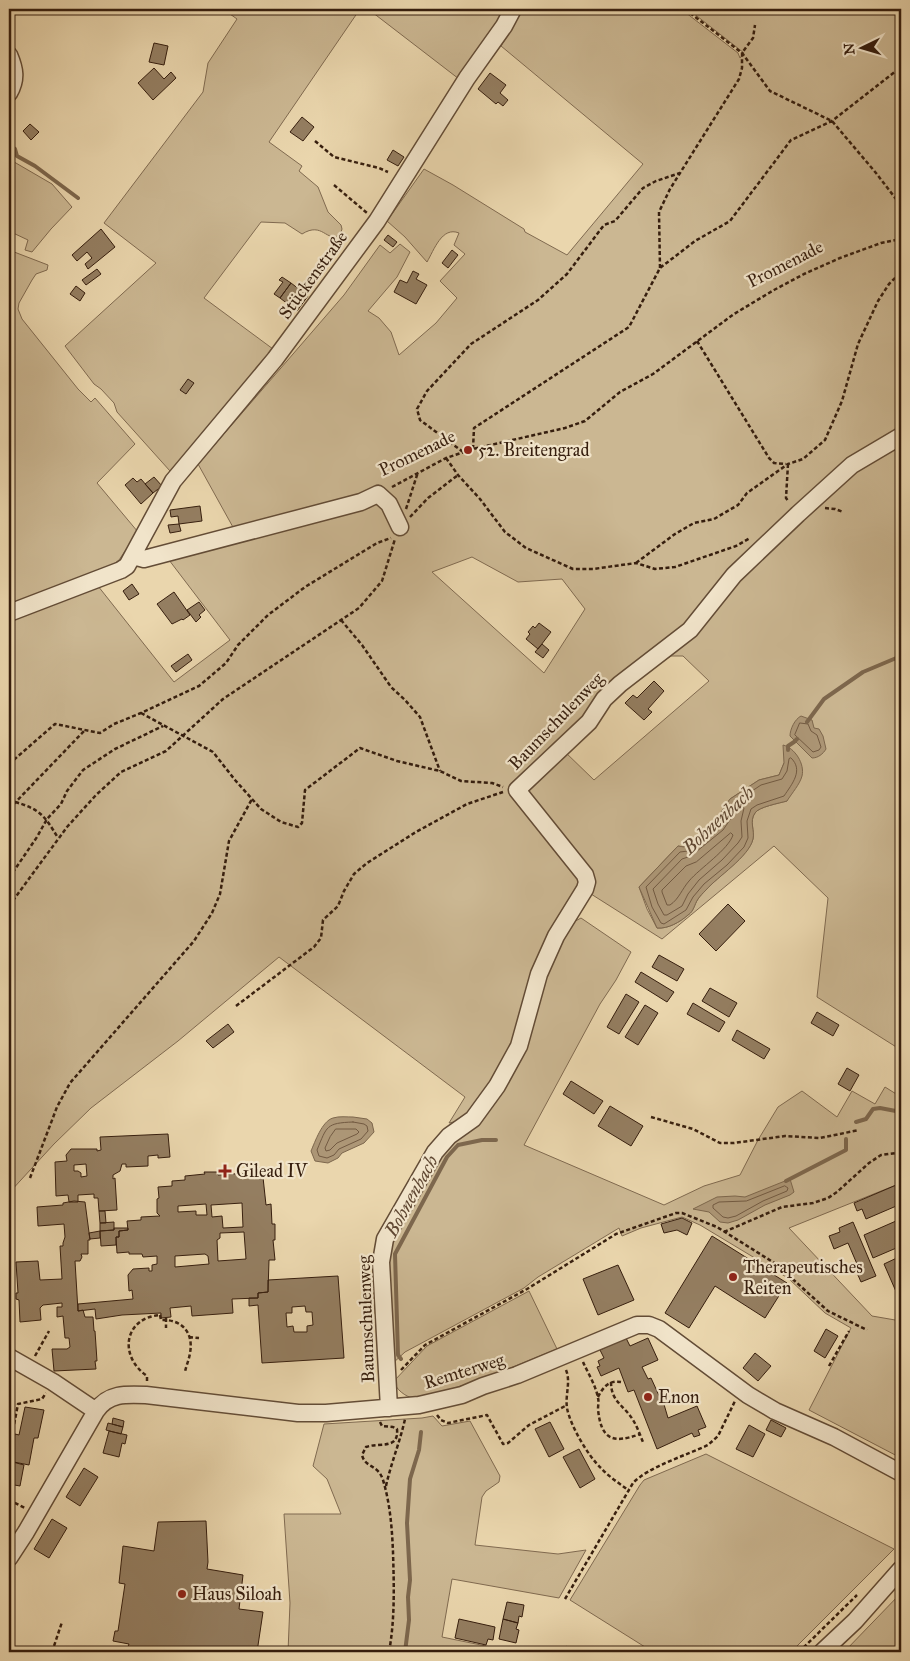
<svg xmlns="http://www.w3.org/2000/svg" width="910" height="1661" viewBox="0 0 910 1661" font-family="'IM FELL Great Primer',serif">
<rect width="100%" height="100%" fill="#ead6ad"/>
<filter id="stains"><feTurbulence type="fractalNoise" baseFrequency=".004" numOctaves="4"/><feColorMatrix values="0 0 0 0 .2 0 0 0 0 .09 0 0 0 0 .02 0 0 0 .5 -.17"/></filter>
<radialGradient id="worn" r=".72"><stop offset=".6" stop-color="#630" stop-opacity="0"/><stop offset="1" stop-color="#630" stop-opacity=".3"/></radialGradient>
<path fill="#cbb792" stroke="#806a50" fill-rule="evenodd" d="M223,9H360L269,142L302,166L299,171L318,187L328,212L341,225L342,229L340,235C326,243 323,221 302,234L285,223L261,222L204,298L273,349L172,471H170L117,412L114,403L101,389L94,384L65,346L156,263L104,223L203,92L208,63L237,19Z
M368,9H503L492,33L459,79Z
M522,9H681L738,53L740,58L744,53L688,9H901V1050L817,997L828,898L774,846L662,939L591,894L593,872L523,788L582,876L521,1027L477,1108L463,1120L449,1123L465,1097L279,957L178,1041L91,1108L54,1144L9,1193V250L48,265L47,270L36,274L32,280L19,303L18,309L22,319L78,389L91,402L95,398L135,444L97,483L138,532L119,560L111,566L98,586L174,682L230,640L169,560L234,529L198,464L344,295L380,245L390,253L400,244L410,252L397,277L368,311L379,318L391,332L399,355L436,323L457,298L440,281L465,254L454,245L459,233C442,226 434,250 427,262L405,237L387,221L424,169L453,185L524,229L525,232L567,255L643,164L501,46L515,23ZM472,557L518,582L562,579L585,609L544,673L432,572ZM671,656H683L709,681L594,780L563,750L634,679ZM784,763L787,801C780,803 758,807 755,813C749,821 755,831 753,839C749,856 717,877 706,890C703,893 700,896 698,899C694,905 694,911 688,915C680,922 668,929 657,928L647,909L639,887L678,846L684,847L715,821L730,799L759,780L779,775Z
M9,159L52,184L72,207L51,229L32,252L25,250L28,240L11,232L9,237Z
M581,918L631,952L616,980L600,1004L524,1145L664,1205L704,1186L740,1175L758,1140L778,1107L802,1091L837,1117L852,1091L875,1104L885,1087L901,1097V1183L789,1228L872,1316L901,1321V1458L809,1410L851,1328L825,1313L788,1278L700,1225L682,1217L641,1228L622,1236L619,1228L538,1277L524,1288L405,1352L392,1364L385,1261L390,1240L438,1153L479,1119L542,975L568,925Z
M529,1291L557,1349C517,1365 478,1383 436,1393C429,1395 421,1398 413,1398C406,1397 395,1389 394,1381L427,1346Z
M433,1416L442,1426L470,1421L500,1476L499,1482L486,1491L482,1497L475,1545L558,1554L586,1550L559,1598L452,1579L442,1637L515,1652H288L290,1603L284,1514H341L327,1479L313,1466L324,1424L422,1418Z
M706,1454L894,1549L791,1652H653L570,1600L640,1485L644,1480Z
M901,1593V1652H844Z"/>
<path fill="#ad9777" stroke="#7d674d" d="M801,716L812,720L814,728L819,729L823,736L826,749C823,754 818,758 812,758L790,736C790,729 795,719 801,716Z
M783,745C795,748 805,764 802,776C800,784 792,793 787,801C780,803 758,807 755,813C749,821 755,831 753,839C749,857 717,877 706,890C703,893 700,896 698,899C694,905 694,911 688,915C680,922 668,929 657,928C651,914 645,901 639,887L678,846L684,847L715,821L730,799L759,780L779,775L784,763Z
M353,1117L367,1119L372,1123L374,1132L364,1143L342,1153L338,1158L328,1163L315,1161L311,1151C315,1142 322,1121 333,1118C339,1116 347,1117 353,1117Z
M790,1179L794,1192L790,1195L765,1205L738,1220L728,1223L720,1222L709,1212L693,1209L717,1197L735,1196L745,1197Z"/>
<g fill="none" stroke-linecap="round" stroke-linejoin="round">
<path stroke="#725a42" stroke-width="1" d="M800,723L808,724L811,731L817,735L821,747L819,750L813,752L795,735Z
M791,758C804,770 792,784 784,796L757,805L751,809L747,821L748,838L744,847L727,865L704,884L693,897L686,910L664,924L661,923L652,907L646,887L680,852L688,851L719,825L734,803L761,785L782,779L787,771L789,759Z
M741,805L744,808L741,821L742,837L738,843L722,860L699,880L688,894L682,906L667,915H664L658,904L653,889L682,859L691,856L723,830L738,808Z
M731,833L733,835C728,850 700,868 689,881C682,889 679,899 670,905H667L662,892V890L686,866L696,862Z
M353,1122L364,1124L367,1126L368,1131L361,1139L339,1149L334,1155L327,1158L319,1156L317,1150C327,1126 326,1123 353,1122Z
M336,1129H356L359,1132L357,1134L337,1143L330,1150L326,1151L325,1148L330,1137Z
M785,1186L788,1188L787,1191L763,1201L736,1216L728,1218L723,1217L713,1208V1205L719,1202L746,1201Z"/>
<path stroke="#7d674d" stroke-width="4" d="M9,145L15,149L17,156L35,166L78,198
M807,722L824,699L863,672L901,656
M788,750V746L794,742L797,739
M856,1122L866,1119L873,1109L880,1108L901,1112
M786,1181L846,1150V1139
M401,1359L398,1355L395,1254L447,1157L458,1145L482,1140H496
M405,1652L409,1620L408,1597L410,1580L407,1523L410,1479L419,1450L421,1432"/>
</g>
<path fill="#947e61" stroke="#361e0e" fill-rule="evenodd" d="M154,43L168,46L164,65L149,62Z
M154,68L164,79L171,72L176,78L153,100L138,83Z
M490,73L506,85L500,93L508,100L503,106L498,102L496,104L478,89Z
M302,117L314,127L303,141L290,132Z
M30,124L39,132L31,140L23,131Z
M393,150L404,157L398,166L387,160Z
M101,229L115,247L88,269L85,264L92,258L87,252L77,261L72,255Z
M388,235L397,242L393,247L384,240Z
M452,250L458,255L448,268L442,263Z
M97,269L101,274L86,285L82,280Z
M413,271L419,274L416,279L427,285L416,304L394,292L400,280L407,283Z
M282,277L291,283L280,298L274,294L283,282L279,280Z
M291,283L308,296L297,311L280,298Z
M76,286L85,293L80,301L70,294Z
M188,379L194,383L186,394L180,390Z
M154,477L162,486L153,493L145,484Z
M133,478L137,482L141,479L153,493L141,504L125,485Z
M200,506L202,521L179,524L178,516L171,517L170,510Z
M179,524L181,531L170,533L168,525Z
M132,584L139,594L129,600L123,591Z
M174,592L190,615L183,620L182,619L172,624L157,604Z
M199,602L205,610L199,615L201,617L196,622L187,610Z
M539,623L551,632L538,649L526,639L530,634L528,632L533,626L535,628Z
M542,644L549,650L543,658L535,652Z
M188,654L192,660L176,672L171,666Z
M654,681L664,691L648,709L652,712L644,720L625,703L633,695L637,698Z
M728,904L745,921L716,951L699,934Z
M659,955L684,969L677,981L652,967Z
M641,972L674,992L667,1002L635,982Z
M710,988L737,1003L729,1017L702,1001Z
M626,994L639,1002L619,1034L607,1027Z
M693,1003L725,1022L719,1032L687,1014Z
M645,1005L658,1013L638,1045L625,1037Z
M817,1012L839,1025L833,1036L811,1023Z
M228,1024L234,1032L213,1048L206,1041Z
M737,1030L770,1049L764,1059L732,1040Z
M847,1068L859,1075L850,1091L838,1084Z
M571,1081L603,1101L594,1114L563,1094Z
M610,1106L643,1126L631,1146L598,1126Z
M168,1134L170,1157L158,1158V1155L148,1156V1166L126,1167V1164H122L120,1171L113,1175V1179L115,1178L117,1210L99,1211L98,1198H94V1194L78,1195V1202H69L68,1195L56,1196L55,1162L67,1161L66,1155L71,1149H97V1151L101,1150L100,1137ZM86,1164L87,1176L81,1177V1173L78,1171H74V1165Z
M262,1168L266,1205L271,1204L272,1224H275V1240H273L275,1260H269L268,1292L258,1293V1298L232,1299L233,1313L192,1316L191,1306L170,1308L171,1317L161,1318V1313L122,1315L96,1319L95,1309L78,1311V1304L133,1299L132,1290L129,1291L128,1275L133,1269L149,1268V1271H152V1265L157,1264V1256L143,1257L142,1254H129V1252L117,1253L116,1237H119V1231L128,1230L127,1221L141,1220V1217L160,1216L157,1213V1199L159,1198L158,1187L172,1186V1181L185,1180V1176L205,1174L204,1172H217L218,1175L248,1173V1169ZM242,1203L243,1227L223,1228L222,1216L212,1217L211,1205ZM206,1204L207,1215H196V1211L178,1212V1206ZM244,1232L246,1259L218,1261L217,1240L220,1238V1233ZM205,1254L208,1256L209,1264L175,1267V1256Z
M901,1183V1204L866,1219L862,1209L857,1211L854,1203Z
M74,1201L85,1202L90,1240H88V1254H81L82,1257L80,1261H75L78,1311L83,1310L85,1317H93L94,1331H95L97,1361H95L96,1369L54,1371L52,1349H67L70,1347L69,1338H65L63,1316L57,1317V1307H62V1303L43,1305L40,1308L41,1320L20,1322L19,1300L16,1299V1293H18L16,1262L38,1261L40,1280L62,1279L60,1246H63V1243L65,1237L64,1224L38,1226L37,1207L63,1205V1203Z
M99,1211H105L106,1223H100Z
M682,1218L692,1223L687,1235L677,1230L664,1233L661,1224Z
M896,1221L901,1234V1246L873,1258L864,1235Z
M114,1222V1230L100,1231V1223Z
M853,1222L876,1276L861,1282L854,1266L857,1264L848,1243L834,1249L829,1236L840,1232L839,1228Z
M114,1228H128V1230L119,1231V1237H116V1245L101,1246L100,1231L114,1230Z
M100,1231V1238L90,1239L89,1233Z
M712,1236L787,1283L765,1318L715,1286L689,1328L665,1313Z
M901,1256V1303L884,1264Z
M618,1265L634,1300L598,1315L583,1279Z
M338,1276L344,1358L262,1363L258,1305L249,1306V1298H258V1293L268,1292V1280ZM305,1306L306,1312H312L313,1325L307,1326V1332H294L293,1326L287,1327L286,1313H292V1307Z
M826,1329L838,1336L825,1358L814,1351Z
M626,1338L630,1346L648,1338L658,1360L642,1367L648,1379L651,1378L662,1402L663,1401L668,1418L697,1406L706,1427L698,1430L700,1435L694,1437L692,1433L657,1449L634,1390L628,1392L619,1368L601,1376L597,1367L600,1366L598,1361L604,1358L600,1350Z
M755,1353L771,1366L758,1381L743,1368Z
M25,1407L44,1410L38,1438H34L29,1465L9,1461L15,1434L19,1435Z
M113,1418L124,1421L123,1427L112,1424Z
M771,1420L786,1428L781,1437L766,1430Z
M550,1422L564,1449L549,1457L535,1429Z
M108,1423L123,1427L121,1434L106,1430Z
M749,1425L765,1434L753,1457L736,1449Z
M109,1431L127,1435L125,1444L122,1443L119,1457L103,1453Z
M579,1449L595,1479L580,1488L563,1457Z
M9,1461L24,1465L20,1486L9,1484Z
M84,1468L98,1477L80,1506L66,1497Z
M52,1519L67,1528L49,1558L34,1549Z
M206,1521L208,1562L207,1569L243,1575L239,1609L263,1612L257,1652H225L196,1648V1652H126L129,1644L113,1641L115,1631H118L125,1584L119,1583L123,1546L154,1551L158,1522Z
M507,1602L524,1605L522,1617L519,1616L518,1623L503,1619Z
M459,1619L495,1627L493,1640L488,1639L486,1645L455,1638Z
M503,1619L518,1623L516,1629L519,1630L516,1643L499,1639Z
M567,1646L572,1652H560Z
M77,1647L92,1652H75Z"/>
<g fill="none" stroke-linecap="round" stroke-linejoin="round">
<g stroke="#634c36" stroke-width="19">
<path id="minor" d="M9,55C15,69 17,79 9,93
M133,556L144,559L361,502L378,494L389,504L400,527
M9,613L121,570L127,566L173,481L275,359L377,221L467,78L504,26L513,9
M9,1357L53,1382L96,1411
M389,1408L381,1262L385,1239L435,1152L449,1136L473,1119L497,1086L519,1046L539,974L556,936L585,889L587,882L585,875L517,790L589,722L604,699L620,684L690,630L734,575L798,514L852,465L901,436
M9,1558L26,1532L96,1411C108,1393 126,1394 146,1395L298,1413H326L419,1405L462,1395L483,1386L517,1375L637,1325H649L659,1329L748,1395L775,1411L834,1437L901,1473
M822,1652L855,1621L901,1569"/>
</g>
<path stroke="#361e0e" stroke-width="2.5" stroke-dasharray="4 2.5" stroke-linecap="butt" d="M685,9L742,53L770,91L832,121L876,173L896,199L901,222
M315,141L334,157L379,168L388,172
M334,185L367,213
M660,268L659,212L670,189L739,79L742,68V53L753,38L755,25
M697,341L769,458L774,463L786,464
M473,449L474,428L629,327L660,268L695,241L730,221L791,140L832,121L901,67
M463,452L420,420L417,409L427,391L471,344L538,300L567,274L604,225L615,221L643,188L656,181L680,173
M446,458L458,475L480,499L505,532L526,548L573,569H593L636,563L655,569L675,567L736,546L750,538
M788,464L786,498L789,502
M392,487L446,458L473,449L565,428L585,421L620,392L653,374L734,314L774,290L804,274L840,258L881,243L901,239
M825,508L835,509L843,512
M406,509L418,472
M410,517L428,498L458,475
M636,563L675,534L694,523L714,519L738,505L747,493L788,464L803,459L825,440L842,401L858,344L878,301L889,284L901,272
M341,620L362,645L391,687L405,700L420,717L440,771
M141,713L213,752L235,780L261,809L281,822L298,827L302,823L305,790L360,748L397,761L440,771L461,781L492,783L503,787
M9,764L55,724L100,733L114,724L141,713L199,686L226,663L238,645L268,615L305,587L377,543L391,538
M15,802C40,809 45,816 58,838
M9,809L85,730
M9,878L37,837L47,819L61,804L67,791L83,770L115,749L163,726
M9,906L67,827L96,795L121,772L166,751L223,699L359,608L382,581L395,539
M236,1006L314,947L321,938L323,920L338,906L344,891L354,874L367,863L416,832L467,804L503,792
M651,1117L693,1129L720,1143H734L785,1136L820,1138L859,1130
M30,1178L57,1107L70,1083L194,941L212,913L220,894L229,841L252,799
M724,1232L782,1207L813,1203L828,1198L837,1192L869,1163L881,1155L896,1153
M9,1287C13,1293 13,1300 9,1306
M160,1315L161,1320C181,1319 194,1332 190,1353C189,1360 186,1366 185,1372
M166,1318V1328
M189,1337L199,1338
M35,1356L49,1331
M583,1362C588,1373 596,1386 598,1398C599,1401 598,1406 598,1409C601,1440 613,1444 640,1434
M829,1366L849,1331
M401,1370L425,1345L527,1289L616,1234L676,1213H682L717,1227L776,1264L828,1311L867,1330
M566,1370C571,1382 565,1395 567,1408C570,1425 588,1456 601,1468C609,1477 619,1483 628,1490
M147,1381V1376C118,1356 124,1317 161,1315
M611,1382C611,1402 624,1405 633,1420C637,1426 640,1435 643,1442
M598,1397C603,1387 609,1380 621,1382
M437,1415L441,1420L448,1423L487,1415L503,1444L508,1443L529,1425L567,1405
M380,1422L382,1426L393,1427L397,1429C399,1450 380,1442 366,1447L362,1455C365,1468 378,1464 383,1480C390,1503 392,1528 393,1552C394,1586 395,1619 389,1652
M9,1440L11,1429L13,1430L18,1404L42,1399L46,1393
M386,1486C391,1463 400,1442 405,1419
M9,1500L25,1508
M896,1556L901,1550
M565,1599L633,1483C648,1467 687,1455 708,1445L718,1436L735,1401
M52,1652L62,1622
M799,1652L857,1595"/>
<use href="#minor" stroke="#f1e4ca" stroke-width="16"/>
</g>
<g fill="#8f2418" stroke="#f1e4ca" stroke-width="2">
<circle cx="468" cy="450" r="5"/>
<path d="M222.5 1163.5h5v5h5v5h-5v5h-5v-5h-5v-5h5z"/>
<circle cx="733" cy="1277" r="5"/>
<circle cx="648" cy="1397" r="5"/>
<circle cx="182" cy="1594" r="5"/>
</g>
<g text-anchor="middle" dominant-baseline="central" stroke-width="4.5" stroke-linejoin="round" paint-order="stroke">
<g font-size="18" fill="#361e0e" stroke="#f1e4ca">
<text transform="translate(785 264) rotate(-27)">Promenade</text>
<text transform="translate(313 275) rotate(-54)">Stückenstraße</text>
<text transform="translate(417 453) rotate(-26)">Promenade</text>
<text transform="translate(556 721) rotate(-46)">Baumschulenweg</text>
<text transform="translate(366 1319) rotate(-92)">Baumschulenweg</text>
<text transform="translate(464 1371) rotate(-17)">Remterweg</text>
</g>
<g font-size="18" fill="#361e0e" stroke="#f1e4ca" text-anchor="start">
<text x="478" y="450">52. Breitengrad</text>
<text x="236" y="1171">Gilead IV</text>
<text x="743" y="1267">Therapeutisches<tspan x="743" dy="21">Reiten</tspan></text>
<text x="658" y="1397">Enon</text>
<text x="192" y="1594">Haus Siloah</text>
</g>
<g font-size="19" font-style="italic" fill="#604833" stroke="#f1e4ca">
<text transform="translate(718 820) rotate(-43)">Bohnenbach</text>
<text transform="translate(411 1196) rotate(-61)">Bohnenbach</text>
</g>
</g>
<rect width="910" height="1661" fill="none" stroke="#ead6ad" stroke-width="30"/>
<rect x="10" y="10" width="890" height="1641" fill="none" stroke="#361e0e" stroke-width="2.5"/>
<rect x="15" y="15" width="880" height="1631" fill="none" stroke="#361e0e"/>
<g transform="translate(862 48) rotate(265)" stroke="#f1e4ca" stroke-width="4" paint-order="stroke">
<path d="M0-4L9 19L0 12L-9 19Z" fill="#361e0e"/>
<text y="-8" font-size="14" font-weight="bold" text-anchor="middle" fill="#361e0e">N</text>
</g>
<rect width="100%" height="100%" filter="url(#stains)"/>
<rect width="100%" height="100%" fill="url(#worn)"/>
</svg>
